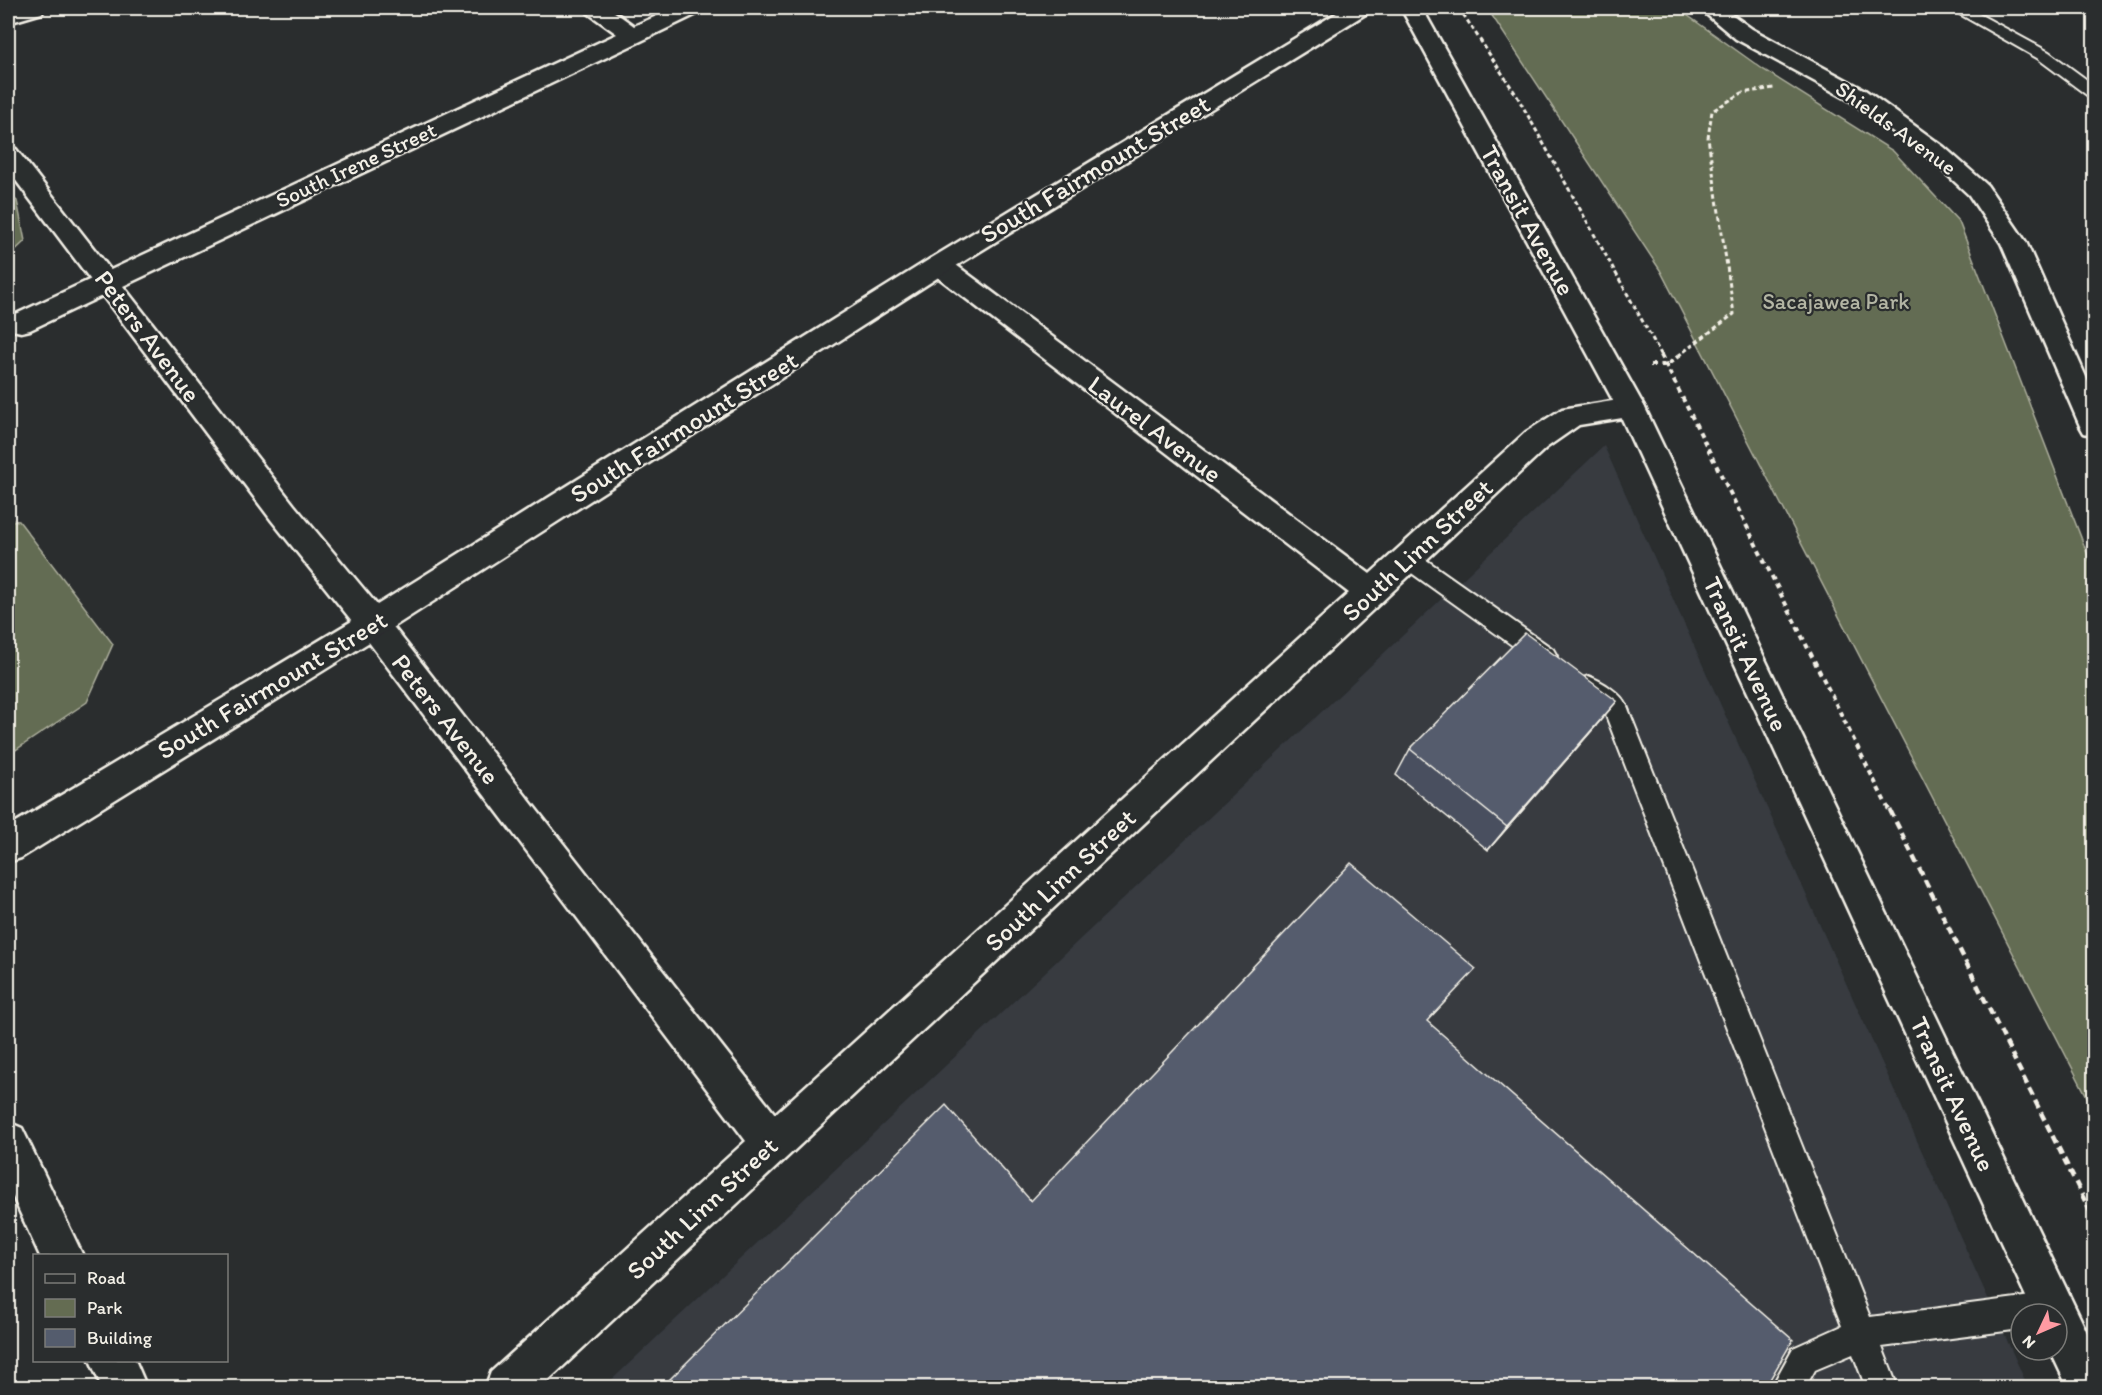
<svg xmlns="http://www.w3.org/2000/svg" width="2102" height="1395" viewBox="0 0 2102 1395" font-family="Itim,sans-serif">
<rect width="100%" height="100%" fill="#2a2d2e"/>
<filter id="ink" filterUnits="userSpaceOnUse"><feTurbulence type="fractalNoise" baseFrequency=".0167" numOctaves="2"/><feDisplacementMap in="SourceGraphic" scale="12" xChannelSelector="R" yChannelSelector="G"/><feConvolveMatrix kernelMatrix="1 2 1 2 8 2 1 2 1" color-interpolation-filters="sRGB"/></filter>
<g filter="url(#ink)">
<path fill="#373b41" d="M1604,446L2028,1387L603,1388Z"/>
<path fill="#646c52" stroke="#acae9d" stroke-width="1.5" d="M1487,8H1677L1764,70L1893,151L1959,222L2094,571V1110L1660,270Z
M8,194L17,201L25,241L8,257Z
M8,520L19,521L113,644L87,702L8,755Z"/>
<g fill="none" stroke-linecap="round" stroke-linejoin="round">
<g stroke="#f4f1e8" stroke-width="4">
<path id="service" d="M1949,8H1968L2049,52L2094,85V97L2088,96L2037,58Z
M1407,549L1415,552L1553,649L1557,656L1553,663L1545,666L1537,663L1399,564L1396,558L1399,552Z
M1588,676C1602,681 1621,693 1627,706L1870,1317L2054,1293L2065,1298L2070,1309L2065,1320L2057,1324V1314H2021V1329L1882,1347L1898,1388H1866L1853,1354L1815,1370L1805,1388H1771L1793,1348L1842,1326L1605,713L1580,693L1576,686L1580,679Z"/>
</g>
<g stroke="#f4f1e8" stroke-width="5">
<path id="minor" d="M15,8H45L42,13L8,23V10Z
M586,8H609L634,26L675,8H702L699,13L641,41L30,330L21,332L12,330L8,323L12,316L617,34L588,13Z
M1699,8H1723L1752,29L1865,90L1944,147L1987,185L2026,242L2094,395V436L2084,433L2080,426L2001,243L1969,195L1928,157L1849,100L1736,39Z
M939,256L948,259L1370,574L1526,432L1562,409L1631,398L1641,401L1645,408L1641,415L1579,425L1546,448L540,1388H485L491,1372L746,1141L362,633L357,624L362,615L373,611L384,615L775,1114L1349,593L930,271L926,265L930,259Z
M8,1122L22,1128L83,1256H40L8,1186Z
M90,1360H135L147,1388H102Z"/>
</g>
<g stroke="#f4f1e8" stroke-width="5">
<path id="tertiary" d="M1345,8H1370L1367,13L948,271L384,633L21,858L8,862V827L352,621L272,521L8,170V147L16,149L294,505L377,605L930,259Z"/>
</g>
<g stroke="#f4f1e8" stroke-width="5">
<path id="secondary" d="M1401,8H1422L1645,408L2094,1347V1388H2068L2050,1350H2057V1314H2034L1617,408Z"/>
</g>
<path stroke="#f4f1e8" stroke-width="3" stroke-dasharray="4.5 3" stroke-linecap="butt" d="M1459,8L1517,96L1662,356
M1678,356L1734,314L1708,138L1712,111L1742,93L1774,88"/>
<path stroke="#f4f1e8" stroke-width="4" stroke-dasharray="5 4.5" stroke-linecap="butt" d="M1661,355L1890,812
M1650,365H1667L1680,355"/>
<path stroke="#f4f1e8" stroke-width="4.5" stroke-dasharray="8 5" stroke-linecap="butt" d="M1890,810L2094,1219"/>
<use href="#service" fill="#2a2d2e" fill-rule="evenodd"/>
<use href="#minor" fill="#2a2d2e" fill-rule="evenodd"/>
<use href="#tertiary" fill="#2a2d2e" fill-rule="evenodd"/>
<use href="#secondary" fill="#2a2d2e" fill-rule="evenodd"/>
</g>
<path fill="#484f5e" stroke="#f4f1e8" stroke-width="1.5" d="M1595,727L1488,850L1396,775L1410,749Z"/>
<path fill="#3b404c" stroke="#f4f1e8" stroke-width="1.5" d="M1617,701L1595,727L1488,850L1507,827Z"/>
<path fill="#545c6d" stroke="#f4f1e8" stroke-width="1.5" d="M1525,633L1617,701L1507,827L1410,749Z
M1351,863L1476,969L1427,1021L1793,1340L1765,1388H661L946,1105L1031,1201Z"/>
</g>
<g text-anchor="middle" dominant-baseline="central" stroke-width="4.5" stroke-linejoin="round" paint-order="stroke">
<g font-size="22" fill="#f4f1e8" stroke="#2a2d2e">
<text transform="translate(1896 128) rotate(36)">Shields Avenue</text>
<text transform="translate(356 165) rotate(-25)">South Irene Street</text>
</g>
<g font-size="22" fill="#b3b5a4" stroke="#2a2d2e">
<text x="1836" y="301">Sacajawea Park</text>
</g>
<g font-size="26" fill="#f4f1e8" stroke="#2a2d2e">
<text transform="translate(1095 169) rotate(-31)">South Fairmount Street</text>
<text transform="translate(1528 220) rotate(61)">Transit Avenue</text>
<text transform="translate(148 336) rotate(53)">Peters Avenue</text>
<text transform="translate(684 427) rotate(-32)">South Fairmount Street</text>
<text transform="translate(1155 429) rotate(37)">Laurel Avenue</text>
<text transform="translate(1417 550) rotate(-43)">South Linn Street</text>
<text transform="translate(1746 654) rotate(65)">Transit Avenue</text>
<text transform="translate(272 685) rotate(-31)">South Fairmount Street</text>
<text transform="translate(446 719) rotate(52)">Peters Avenue</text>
<text transform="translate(1060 880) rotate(-43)">South Linn Street</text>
<text transform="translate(1953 1094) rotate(65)">Transit Avenue</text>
<text transform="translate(702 1208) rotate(-43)">South Linn Street</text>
</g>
</g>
<rect width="2102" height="1395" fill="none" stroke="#2a2d2e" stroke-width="30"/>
<rect x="15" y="15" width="2072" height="1365" fill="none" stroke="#f4f1e8" stroke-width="2" filter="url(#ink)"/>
<rect x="33" y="1254" width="195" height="108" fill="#2a2d2e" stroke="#7b7b78" stroke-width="1.5"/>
<rect x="45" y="1274" width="30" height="9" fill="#2a2d2e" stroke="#7b7b78" stroke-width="1.5"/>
<text x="87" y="1284" font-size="18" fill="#f4f1e8">Road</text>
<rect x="45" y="1299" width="30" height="18" fill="#646c52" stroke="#7b7b78" stroke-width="1.5"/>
<text x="87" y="1314" font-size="18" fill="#f4f1e8">Park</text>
<rect x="45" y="1329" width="30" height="18" fill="#545c6d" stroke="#7b7b78" stroke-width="1.5"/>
<text x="87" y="1344" font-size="18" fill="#f4f1e8">Building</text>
<g transform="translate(2039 1332) rotate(226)"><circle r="28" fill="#2a2d2e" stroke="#7b7b78" stroke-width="1.5"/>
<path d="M0-4.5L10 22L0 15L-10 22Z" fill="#ff9aa2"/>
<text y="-9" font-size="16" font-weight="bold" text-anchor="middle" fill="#f4f1e8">N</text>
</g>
</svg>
